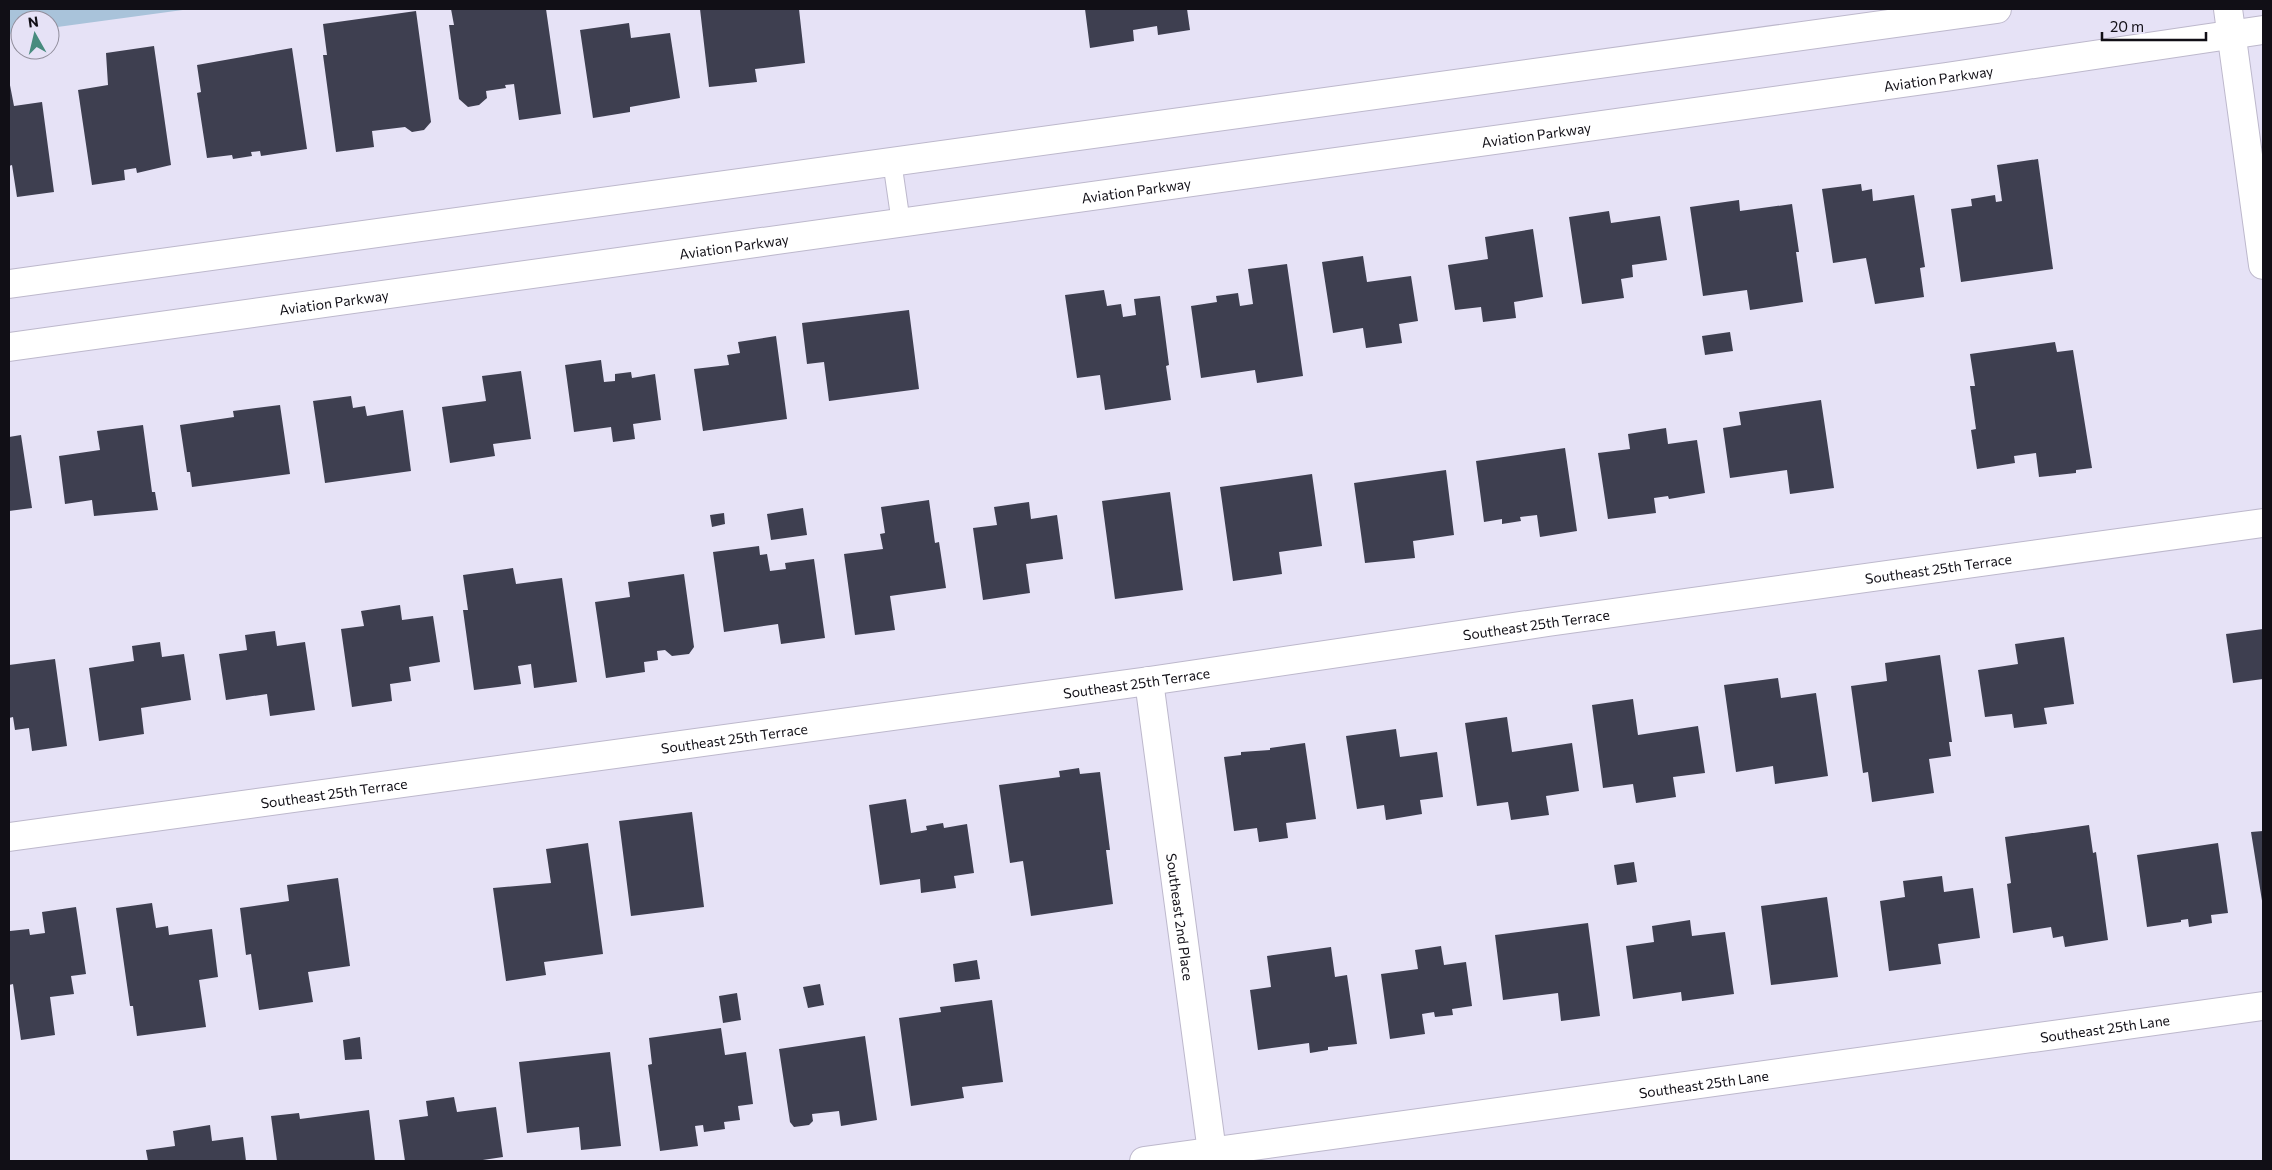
<svg xmlns="http://www.w3.org/2000/svg" width="2272" height="1170" viewBox="0 0 2272 1170" font-family="Commissioner,sans-serif">
<rect width="100%" height="100%" fill="#e6e2f6"/>
<path fill="#a9c3da" d="M9,9H190L50,28V20H20V32L9,34Z"/>
<path fill="#3e3f50" d="M451,9H546L561,114L519,120L514,84L505,85L506,88L486,91L487,98L479,105L468,107L459,99L449,25H454Z
M700,9H799L805,63L755,69L757,82L709,87Z
M1085,9H1187L1190,30L1158,35L1157,26L1133,30L1134,41L1090,48Z
M416,11L431,122L424,130L412,132L405,127L372,131L374,147L336,152L323,55H327L323,24Z
M629,23L631,38L670,33L680,98L630,107V112L593,118L580,30Z
M154,46L171,165L137,173L136,168L124,170L125,180L92,185L78,90L108,85L106,53Z
M292,48L307,149L261,156L260,151L251,152L252,156L233,159L232,155L207,158L197,93L201,92L197,65Z
M9,80L14,106L42,102L54,192L17,197L12,165L9,166Z
M2038,159L2053,269L1961,282L1951,209L1972,206L1971,199L1995,195L1996,202L2002,201L1997,165Z
M1861,184L1862,191L1872,189L1873,201L1914,195L1925,267L1920,268L1924,297L1875,304L1866,258L1833,263L1822,189Z
M1739,200L1740,211L1792,204L1799,252H1796L1803,302L1750,310L1747,290L1703,296L1690,207Z
M1609,211L1611,223L1660,216L1667,260L1632,265L1633,277L1621,279L1624,298L1582,304L1569,217Z
M1533,229L1543,297L1514,302L1516,318L1483,322L1481,307L1455,310L1448,265L1488,259L1485,237Z
M1363,256L1367,282L1411,276L1418,321L1399,324L1402,343L1366,348L1363,328L1333,333L1322,262Z
M1287,264L1303,376L1257,383L1255,370L1201,378L1191,306L1217,302L1216,296L1238,293L1240,306L1253,304L1248,269Z
M1104,290L1107,306L1121,304L1123,317L1136,315L1134,299L1160,296L1169,365L1166,366L1171,400L1105,410L1100,375L1077,378L1065,295Z
M909,310L919,389L829,401L824,362L807,364L802,323Z
M1730,332L1733,351L1705,355L1702,336Z
M776,336L787,419L703,431L694,369L729,365L727,355L740,353L738,342Z
M2055,342L2057,352L2073,350L2092,468L2076,470V473L2039,477L2036,453L2014,456L2015,463L1977,469L1971,430L1976,429L1970,386H1975L1970,354Z
M601,360L604,382L615,381V374L631,372L632,378L655,374L661,420L633,424L635,439L613,442L611,427L574,432L565,365Z
M521,371L531,439L493,444L495,456L450,463L442,407L486,401L482,376Z
M351,396L353,408L365,406L367,416L403,410L411,471L325,483L313,401Z
M1821,400L1834,488L1790,494L1787,470L1730,478L1723,428L1741,425L1739,412Z
M280,405L290,474L192,487L190,472H187L180,425L234,417L233,411Z
M143,425L152,492H155L158,510L94,516L92,500L65,504L59,456L100,450L97,431Z
M1666,428L1668,444L1697,440L1705,493L1669,499L1668,496L1654,498L1656,513L1608,519L1598,453L1630,449L1628,434Z
M21,435L32,508L9,511V437Z
M1565,448L1577,531L1540,537L1537,515L1520,517L1521,521L1502,524V519L1484,522L1476,461Z
M1446,470L1454,535L1413,541L1415,558L1365,563L1354,483Z
M1312,474L1322,546L1279,552L1282,574L1233,581L1220,487Z
M1170,492L1183,590L1115,599L1102,501Z
M929,500L935,543L939,542L946,588L890,596L895,630L855,635L844,554L883,549L880,534L885,533L881,507Z
M1029,502L1031,519L1057,515L1063,559L1026,564L1030,593L983,600L973,528L997,525L994,507Z
M803,508L807,535L771,540L767,514Z
M724,513L725,524L712,527L710,515Z
M759,546L760,555L767,554L770,571L786,569L785,563L814,559L825,638L781,644L778,624L724,632L713,552Z
M513,568L516,584L562,578L577,682L534,688L531,664L518,666L521,684L474,690L463,610H468L463,575Z
M684,574L694,647L689,654L672,656L665,650L657,651L658,660L644,662L645,672L606,678L595,602L630,597L628,582Z
M400,605L402,620L433,616L440,662L409,667L411,681L390,684L392,701L352,707L341,629L364,626L361,611Z
M2263,629V679L2233,683L2226,634Z
M275,631L277,646L305,642L315,710L270,716L267,694L226,700L219,654L247,650L245,635Z
M2064,637L2074,704L2044,708L2047,724L2014,728L2012,714L1985,717L1978,670L2018,664L2015,644Z
M160,642L162,657L184,654L191,700L141,708L144,734L99,741L89,668L134,661L132,646Z
M1940,655L1952,742H1949L1951,756L1929,759L1934,793L1872,802L1868,772L1863,773L1851,686L1887,681L1885,663Z
M55,659L67,746L32,751L29,728L15,730L13,717L9,718V665Z
M1778,678L1781,698L1816,693L1828,776L1775,784L1773,766L1736,772L1724,685Z
M1633,699L1638,735L1698,726L1705,773L1673,777L1676,797L1636,803L1633,784L1603,788L1592,705Z
M1507,717L1512,752L1572,743L1579,791L1546,796L1549,815L1511,820L1508,802L1477,806L1465,723Z
M1396,729L1400,757L1437,752L1443,797L1420,800L1422,814L1386,820L1384,805L1357,809L1346,736Z
M1305,743L1316,819L1286,823L1288,838L1259,842L1257,828L1234,831L1224,757L1241,755V752L1270,750V748Z
M1079,768L1080,774L1100,772L1110,850H1106L1113,904L1031,916L1023,861L1010,863L999,785L1060,777L1059,771Z
M906,799L911,833L927,830L926,826L943,823L944,828L967,824L974,873L954,876L956,888L921,893L920,879L880,885L869,805Z
M692,812L704,907L631,916L619,821Z
M2089,825L2093,853L2096,852L2108,940L2065,947L2063,936L2053,938L2051,927L2013,933L2007,884L2011,883L2005,837Z
M2263,831V907L2251,832Z
M588,843L603,954L544,962L546,975L506,981L493,888L551,883L546,849Z
M2218,843L2228,913L2211,915L2212,923L2189,927L2188,919L2181,920V922L2147,927L2137,855Z
M1634,862L1637,882L1617,885L1614,865Z
M1942,876L1944,892L1973,888L1980,938L1938,944L1941,964L1889,971L1880,901L1905,897L1903,881Z
M338,878L350,966L308,972L313,1002L259,1010L251,954L246,955L240,908L289,901L287,885Z
M1827,897L1838,977L1771,985L1761,906Z
M152,903L156,928L168,926L169,935L212,929L218,977L199,980L206,1027L137,1036L133,1006H130L116,908Z
M76,907L86,974L71,976L74,994L50,997L55,1035L21,1040L13,984L9,985L10,931L29,929L30,935L45,933L42,912Z
M1690,920L1692,936L1725,932L1734,994L1682,1001L1681,992L1633,999L1626,946L1654,942L1652,926Z
M1588,923L1600,1016L1561,1021L1558,993L1503,1000L1495,935Z
M1441,946L1444,965L1466,962L1472,1006L1452,1009L1453,1015L1435,1017L1434,1012L1422,1014L1425,1034L1390,1039L1381,974L1418,969L1415,950Z
M1331,947L1335,977L1347,975L1357,1044L1328,1047V1050L1310,1053L1309,1043L1258,1050L1250,990L1271,987L1267,956Z
M977,960L980,979L955,982L953,964Z
M820,984L824,1005L808,1008L803,987Z
M737,993L741,1020L723,1023L719,996Z
M992,1000L1003,1082L962,1087L964,1098L911,1106L899,1018L941,1012L940,1007Z
M721,1028L725,1055L746,1052L753,1104L738,1106L740,1120L724,1122L725,1129L704,1132L703,1125L695,1126L698,1146L660,1151L648,1065L652,1064L649,1038Z
M865,1036L877,1120L841,1126L839,1111L812,1114L813,1121L809,1125L794,1127L790,1122L779,1049Z
M360,1037L362,1059L345,1060L343,1040Z
M610,1052L621,1146L581,1150L579,1127L527,1133L519,1062Z
M454,1097L457,1112L496,1107L503,1157L476,1161H405L399,1120L428,1116L426,1101Z
M369,1110L375,1161H277L271,1116L299,1113L300,1119Z
M210,1125L212,1141L243,1137L246,1161H148L146,1150L175,1146L173,1131Z"/>
<g fill="none" stroke-linecap="round" stroke-linejoin="round">
<g stroke="#bdb8cc" stroke-width="20">
<path id="lane" d="M892,161L901,223"/>
</g>
<g stroke="#bdb8cc" stroke-width="30">
<g id="street">
<path d="M2228,9L2263,265"/>
<path d="M9,284L1997,9"/>
<path id="s1" d="M9,347L1946,77L2263,30"/>
<path id="s2" d="M1149,681L1212,1152"/>
<path id="s3" d="M9,837L1149,681L1548,622L2263,523"/>
<path id="s4" d="M1144,1161L2263,1006"/>
</g>
</g>
<use href="#lane" stroke="#fff" stroke-width="18"/>
<use href="#street" stroke="#fff" stroke-width="28"/>
</g>
<g text-anchor="middle" dominant-baseline="central" stroke-width="5" stroke-linejoin="round" paint-order="stroke">
<g font-size="14" fill="#110f16" stroke="#e6e2f6">
<text stroke="none"><textPath href="#s1" startOffset="1948">Aviation Parkway</textPath></text>
<text stroke="none"><textPath href="#s1" startOffset="1542">Aviation Parkway</textPath></text>
<text stroke="none"><textPath href="#s1" startOffset="1138">Aviation Parkway</textPath></text>
<text stroke="none"><textPath href="#s1" startOffset="732">Aviation Parkway</textPath></text>
<text stroke="none"><textPath href="#s1" startOffset="328">Aviation Parkway</textPath></text>
<text stroke="none"><textPath href="#s3" startOffset="1948">Southeast 25th Terrace</textPath></text>
<text stroke="none"><textPath href="#s3" startOffset="1542">Southeast 25th Terrace</textPath></text>
<text stroke="none"><textPath href="#s3" startOffset="1138">Southeast 25th Terrace</textPath></text>
<text stroke="none"><textPath href="#s3" startOffset="732">Southeast 25th Terrace</textPath></text>
<text stroke="none"><textPath href="#s3" startOffset="328">Southeast 25th Terrace</textPath></text>
<text stroke="none"><textPath href="#s2" startOffset="238">Southeast 2nd Place</textPath></text>
<text stroke="none"><textPath href="#s4" startOffset="970">Southeast 25th Lane</textPath></text>
<text stroke="none"><textPath href="#s4" startOffset="565">Southeast 25th Lane</textPath></text>
</g>
</g>
<rect width="2272" height="1170" fill="none" stroke="#110f16" stroke-width="20"/>
<g transform="translate(35 35) rotate(352)"><circle r="24" fill="#e6e2f6" stroke="#918e9c"/>
<path d="M0-4L9 19L0 12L-9 19Z" fill="#488b7e"/>
<text y="-8" font-size="14" font-weight="bold" text-anchor="middle" fill="#110f16">N</text>
</g>
<path d="M2102 32v8h104v-8" fill="none" stroke="#110f16" stroke-width="2.5"/>
<text x="2110" y="32" font-size="15" fill="#110f16" stroke="#e6e2f6" stroke-width="4" paint-order="stroke">20 m</text>
</svg>
